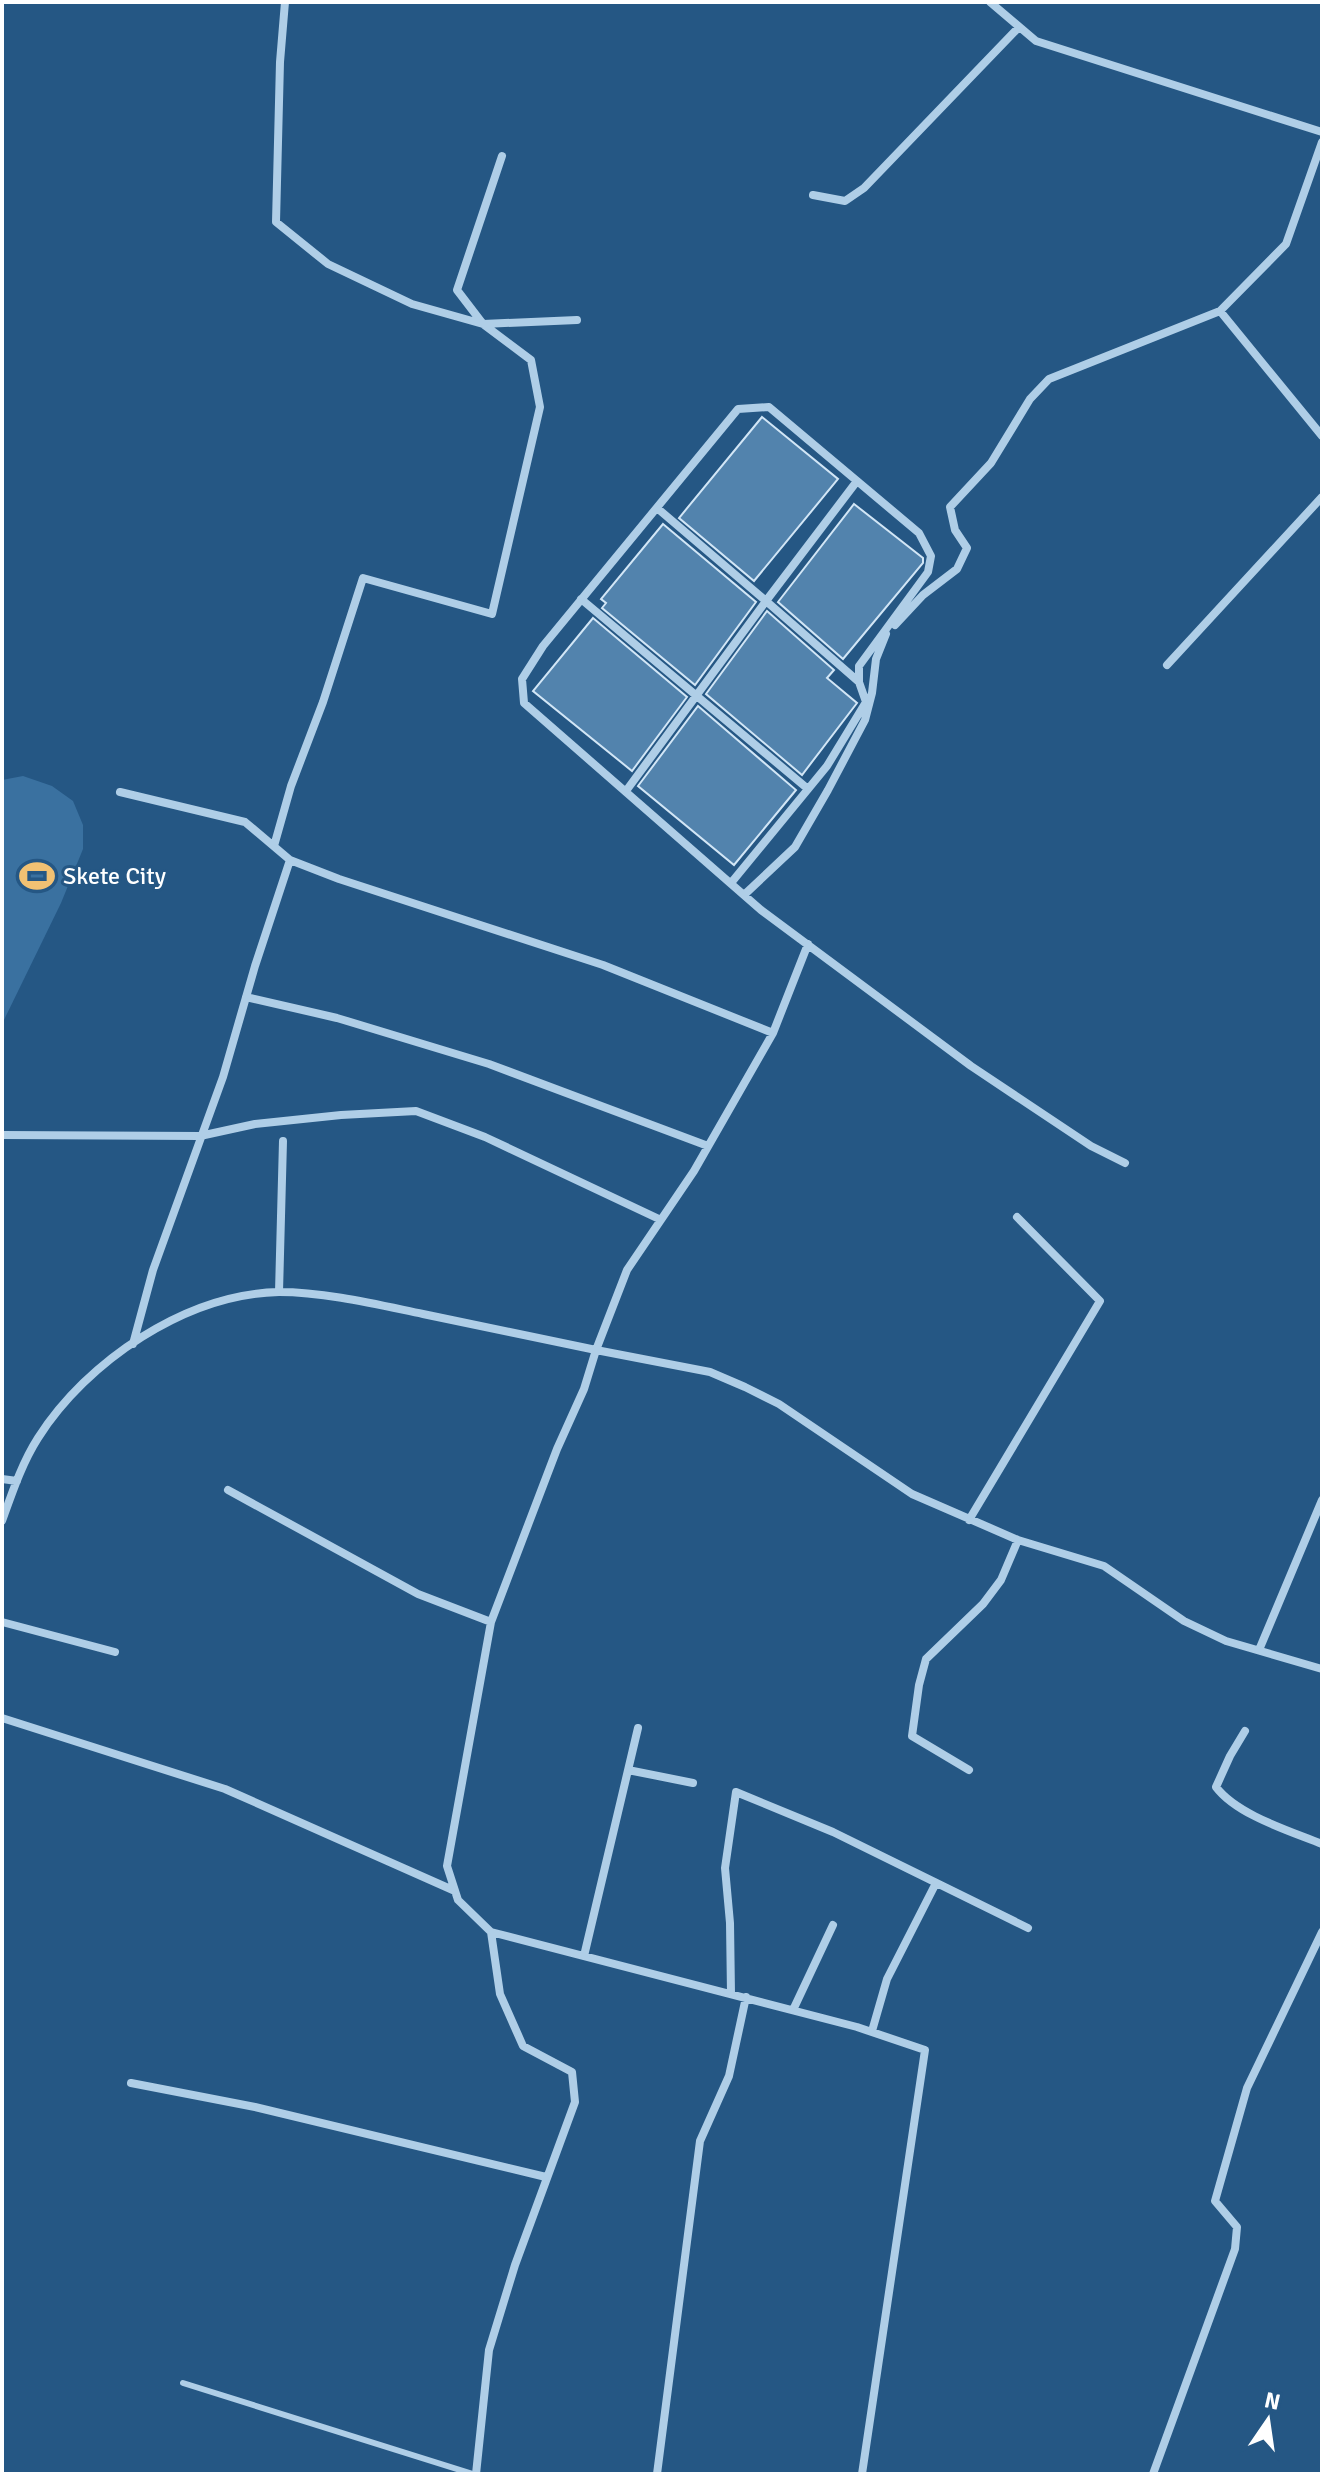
<svg xmlns="http://www.w3.org/2000/svg" width="1324" height="2476" viewBox="0 0 1324 2476" font-family="Signika,sans-serif">
<rect width="100%" height="100%" fill="#255784"/>
<path fill="#3a71a0" d="M23,776L52,786L73,801L83,825V849L61,903L2,1024V780Z"/>
<path fill="#5283ad" stroke="#d2e6f6" stroke-width="2" d="M762,417L838,479L754,581L679,518Z
M854,504L923,558V563L843,659L778,602Z
M663,524L756,602L695,685L602,608L606,603L601,599Z
M767,611L834,670L827,678L857,703L802,775L706,694Z
M593,618L687,697L632,771L533,691Z
M698,706L796,790L734,865L638,786Z"/>
<g fill="none" stroke-linecap="round" stroke-linejoin="round">
<path stroke="#afcee7" stroke-width="6" d="M183,2383L473,2474"/>
<path stroke="#afcee7" stroke-width="8" d="M990,2L1036,41L1322,132
M502,156L457,290L483,324L577,320
M813,195L845,201L864,188L1019,27
M1220,311L1322,436
M857,481L766,601L859,682
M581,599L808,789
M895,625L923,595L957,569L967,548L955,530L950,507L991,463L1030,399L1049,379L1220,311L1286,244L1322,142
M1167,665L1322,497
M626,791L766,601L657,508
M120,792L245,822L290,860L339,879L603,965L773,1033
M274,846L291,786L323,702L363,578L492,614L540,407L531,360L483,324L412,304L328,264L276,222L280,62L285,2
M731,883L827,766L866,702L859,682V666L928,572L931,556L919,533L769,407L738,409L543,646L522,679L524,703L761,910L971,1066L1091,1146L1125,1163
M744,895L795,847L828,790L865,720L872,693L876,659L886,634
M808,944L773,1033L694,1171L627,1270L596,1350L710,1372L745,1387L779,1404L912,1494L1018,1540L1104,1566L1184,1621L1226,1641L1322,1669
M246,997L337,1018L489,1064L708,1146
M2,1135L200,1136L255,1124L341,1115L416,1111L485,1137L659,1219
M279,1292L283,1141
M133,1344L153,1270L223,1077L255,966L290,860
M2,1479L17,1481
M228,1490L418,1594L491,1622
M969,1520L1100,1301L1017,1217
M2,1521C12,1493 22,1463 38,1438C87,1361 186,1294 279,1292C325,1292 379,1305 423,1314C481,1326 538,1338 596,1350L584,1389L557,1449L491,1622L447,1866L458,1900L491,1932L857,2027L925,2050L862,2474
M2,1622L115,1652
M1259,1650L1322,1500
M2,1718L225,1789L455,1891
M1245,1731L1230,1756L1216,1787C1237,1815 1290,1831 1322,1844
M628,1770L693,1783
M969,1770L912,1736L919,1685L926,1659L983,1604L1001,1580L1018,1540
M584,1956L638,1728
M731,1994L730,1923L725,1868L736,1792L833,1832L1028,1928
M793,2010L833,1925
M872,2031L887,1979L936,1883
M131,2083L255,2107L546,2177
M476,2474L489,2350L515,2265L575,2102L572,2072L523,2046L500,1994L491,1932
M657,2474L700,2141L729,2076L746,1997
M1153,2474L1235,2249L1237,2227L1215,2201L1247,2088L1322,1932"/>
</g>
<defs>
<g id="stadium-bare" transform="scale(2.76)"><path d="M0-5a6.5 5 0 1 0 0 10a6.5 5 0 1 0 0-10ZM-3.5-1.8h7v3.6h-7Z" fill="#f1c173" stroke="#255784" stroke-width="2.5" paint-order="stroke"/></g>
</defs>
<g fill-rule="evenodd">
<use href="#stadium-bare" x="37" y="876"/>
</g>
<g text-anchor="middle" dominant-baseline="central" stroke-width="6" stroke-linejoin="round" paint-order="stroke">
<g font-size="24" fill="#fff" stroke="#255784" text-anchor="start">
<text x="63" y="876">Skete City</text>
</g>
</g>
<rect width="1324" height="2476" fill="none" stroke="#ffffff" stroke-width="8"/>
<g transform="translate(1268 2420) rotate(13)" stroke="#255784" stroke-width="6" paint-order="stroke">
<path d="M0-6L14 30L0 20L-14 30Z" fill="#ffffff"/>
<text y="-12" font-size="22" font-weight="bold" text-anchor="middle" fill="#ffffff">N</text>
</g>
</svg>
